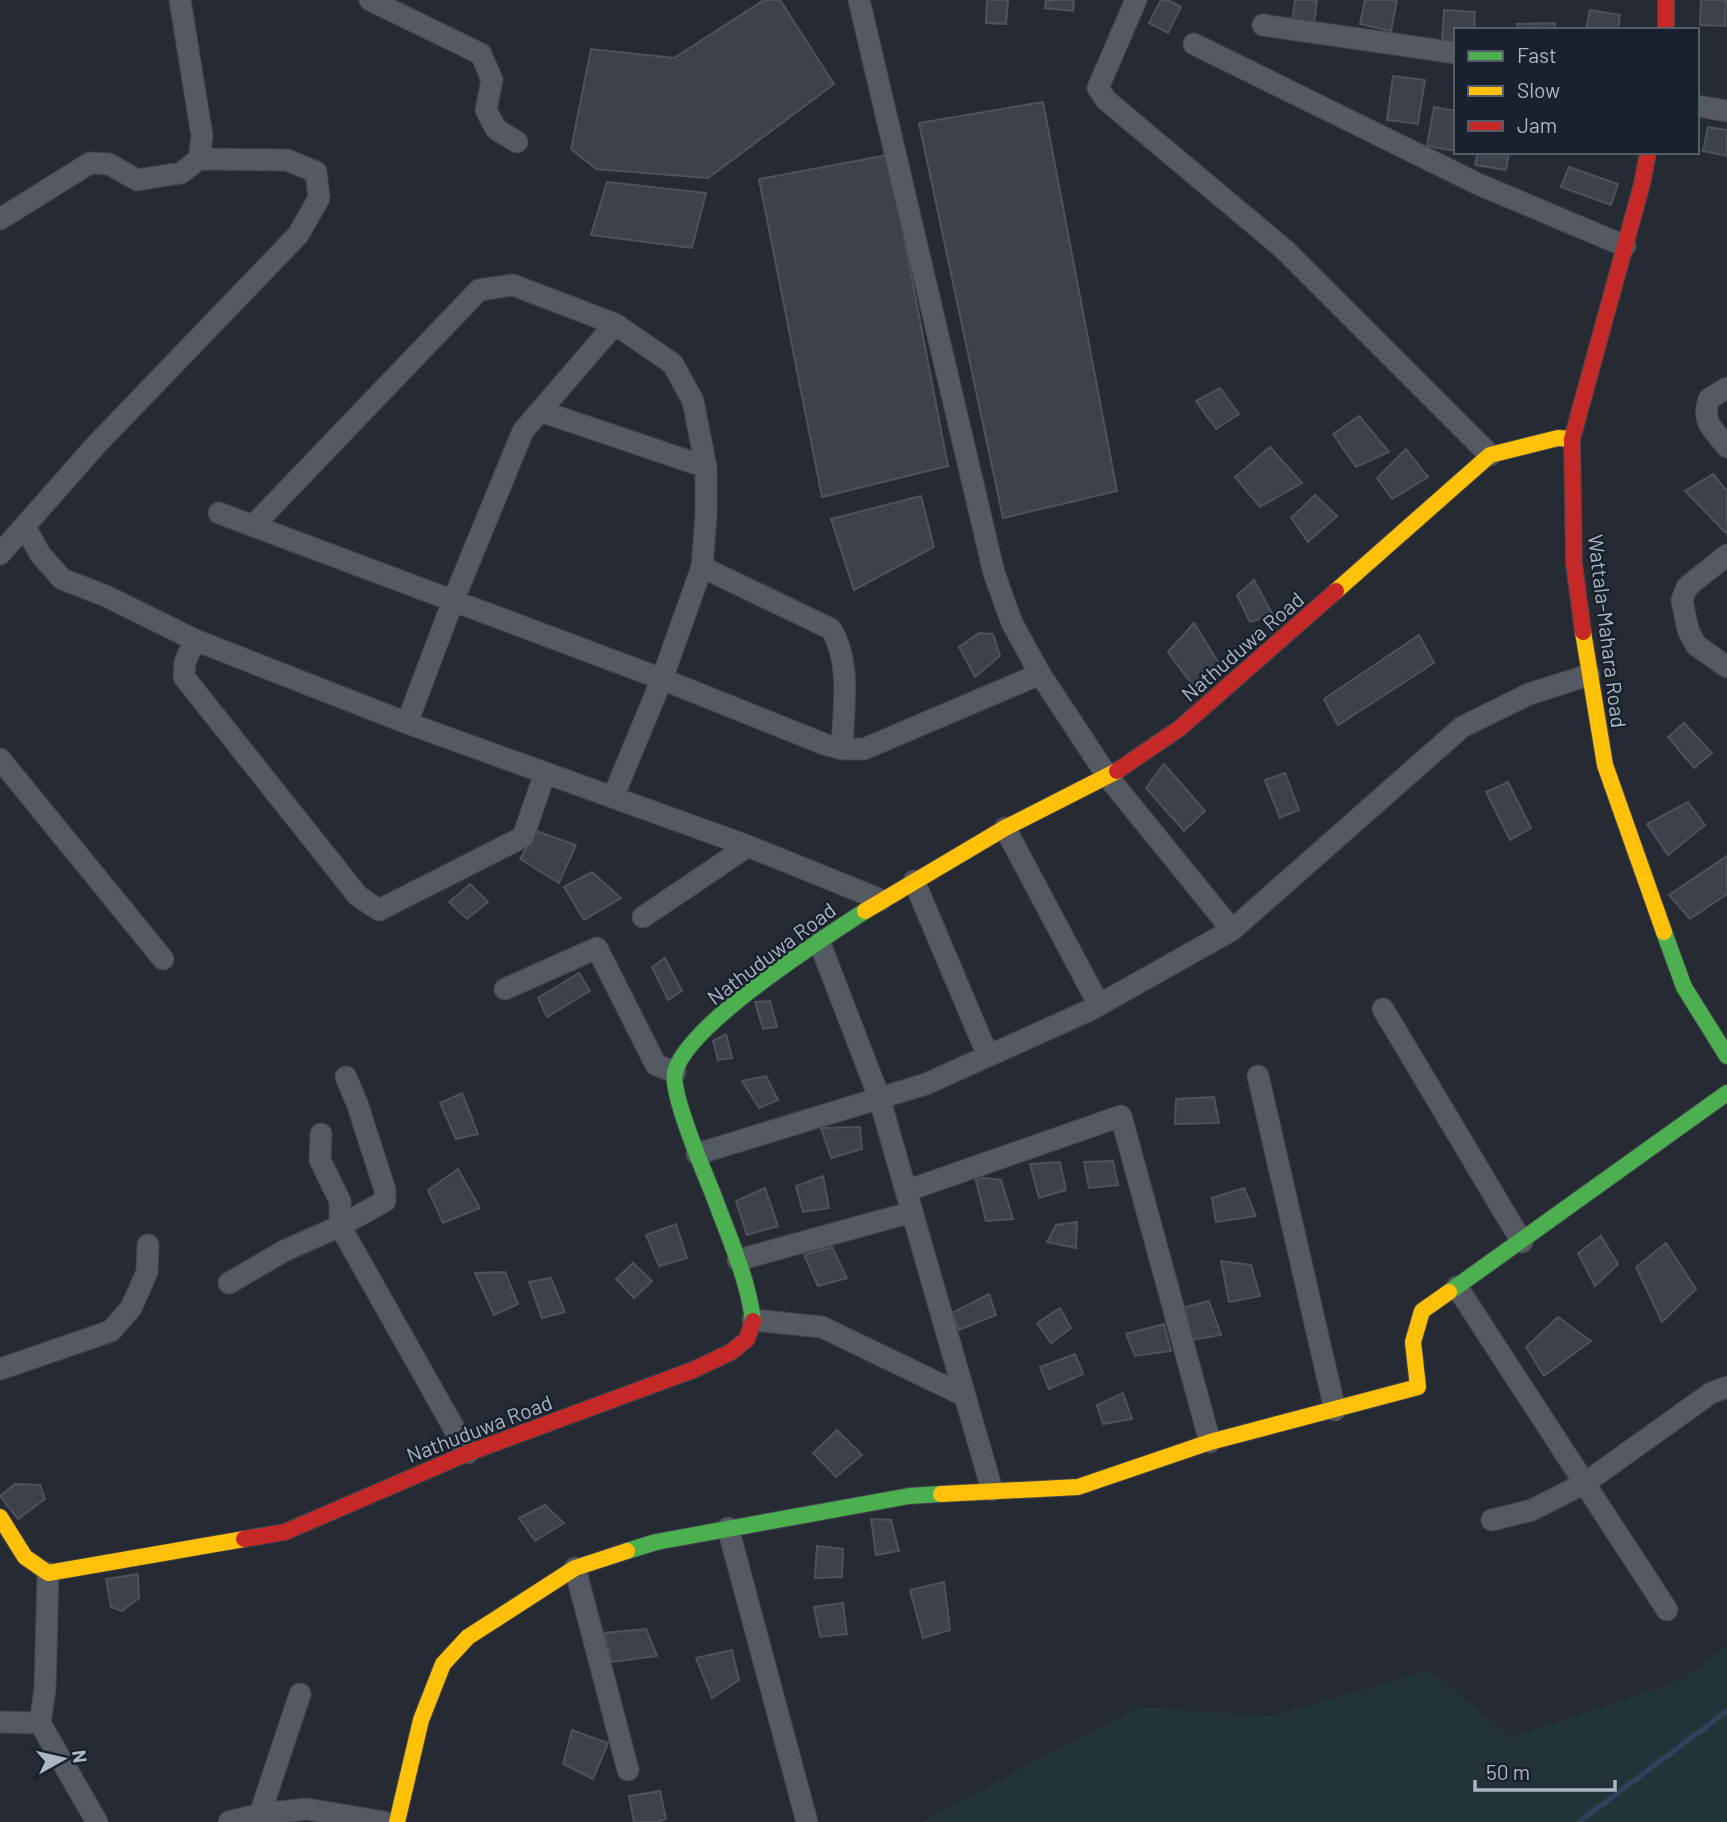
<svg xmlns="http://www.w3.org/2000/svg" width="1727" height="1822" viewBox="0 0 1727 1822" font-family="Barlow,sans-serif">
<rect width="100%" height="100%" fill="#262a33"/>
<path fill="#233439" d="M1727,1645V1822H920L1138,1707L1272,1716L1430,1670L1511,1737L1683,1679Z"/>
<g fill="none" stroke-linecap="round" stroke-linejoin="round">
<path stroke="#31425e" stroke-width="5" d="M1579,1822L1727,1711"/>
</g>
<path fill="#3d414a" stroke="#4d525c" stroke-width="2" d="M764,0H780L834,84L708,178L596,169L571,149L591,49L674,58Z
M987,0H1008L1006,24L986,23Z
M1046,0H1074L1073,11L1045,8Z
M1161,0H1168L1181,7L1168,33L1149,23Z
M1295,0H1317L1314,24L1292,22Z
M1365,0H1397L1391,31L1360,24Z
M1701,0H1726L1725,26L1700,25Z
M1444,10L1475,12L1474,30H1456V44H1442Z
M1590,10L1620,15L1618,30H1586Z
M1555,23V30H1518L1517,24Z
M1393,76L1425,80L1418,124L1387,120Z
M1043,102L1117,491L1003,518L919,123Z
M1434,107L1456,111V151L1427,146Z
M1708,127L1727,130V156L1703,151Z
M1478,152H1509L1506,170L1475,165Z
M888,155L948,466L822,497L759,179Z
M1569,167L1618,184L1611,205L1561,187Z
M607,182L706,193L692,248L591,235Z
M1220,388L1239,414L1216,429L1196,401Z
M1359,416L1389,452L1356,467L1333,434Z
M1270,447L1302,483L1260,507L1235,477Z
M1406,449L1428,477L1392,499L1377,478Z
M1713,474L1727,491V534L1685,491Z
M1315,495L1337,516L1308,542L1291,518Z
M921,496L934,547L854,590L831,519Z
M1254,580L1273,615L1250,622L1237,595Z
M1194,623L1223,670L1197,691L1168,652Z
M979,633L993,634L1000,656L975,677L959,647Z
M1419,635L1434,663L1338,725L1324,699Z
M1684,723L1712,753L1694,768L1668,737Z
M1164,764L1205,811L1184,831L1146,788Z
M1285,773L1299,810L1280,818L1265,780Z
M1508,782L1531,828L1510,840L1486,792Z
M1688,802L1705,825L1668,855L1647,824Z
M536,831L576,845L559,883L520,859Z
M1727,856V894L1690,919L1669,895Z
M592,872L621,898L584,920L564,887Z
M470,884L488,902L467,919L449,902Z
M665,958L682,991L668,1000L652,967Z
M579,973L590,991L547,1017L538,998Z
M770,1001L777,1027L763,1029L755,1002Z
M726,1034L732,1058L718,1060L713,1041Z
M766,1076L778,1100L759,1108L742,1081Z
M462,1093L478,1134L456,1139L440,1103Z
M1214,1097L1219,1123L1175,1124L1176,1099Z
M860,1127L862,1149L831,1158L821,1128Z
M1113,1161L1118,1185L1089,1188L1084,1162Z
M1060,1162L1066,1190L1039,1198L1030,1164Z
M458,1169L480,1208L443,1223L428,1190Z
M823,1176L829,1208L803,1212L796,1186Z
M975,1177L1001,1180L1013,1219L986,1221Z
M765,1188L778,1226L747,1235L736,1201Z
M1244,1188L1256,1216L1216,1222L1212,1198Z
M1077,1222L1076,1248L1047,1242L1056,1225Z
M676,1224L687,1258L659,1266L646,1235Z
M1601,1236L1618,1264L1595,1286L1578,1253Z
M1666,1243L1696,1289L1662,1322L1636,1267Z
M832,1247L847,1278L818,1286L804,1255Z
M1221,1261L1251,1265L1260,1296L1229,1302Z
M633,1263L652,1281L634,1298L616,1279Z
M505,1272L518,1304L494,1315L475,1273Z
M551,1278L565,1312L542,1318L529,1282Z
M989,1294L996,1315L959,1330L952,1313Z
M1209,1301L1221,1335L1190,1340L1182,1308Z
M1060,1308L1071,1328L1051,1343L1037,1323Z
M1558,1317L1591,1341L1544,1376L1526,1347Z
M1164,1324L1171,1351L1135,1356L1126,1334Z
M1075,1354L1083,1374L1049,1389L1040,1367Z
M1123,1393L1132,1419L1103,1424L1097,1405Z
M837,1430L862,1455L836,1477L813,1453Z
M15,1484L40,1485L45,1499L18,1519L0,1496Z
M545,1505L564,1523L535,1541L519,1518Z
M871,1519L891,1520L899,1551L876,1555Z
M817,1546L843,1549L842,1577L815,1578Z
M138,1574L139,1598L122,1611L111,1607L106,1579Z
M944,1582L950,1630L923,1638L910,1590Z
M843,1603L847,1634L820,1637L814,1607Z
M646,1629L657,1656L612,1662L604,1633Z
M732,1650L739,1680L712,1698L696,1658Z
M572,1730L608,1743L593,1779L563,1764Z
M660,1791L666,1819L656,1822H634L629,1796Z"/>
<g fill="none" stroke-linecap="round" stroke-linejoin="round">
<g stroke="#42454c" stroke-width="23">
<path id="street" d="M370,0L481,54L492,80L486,110L496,129L517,142
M859,0L994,573L1012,623L1040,674L1108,777L1232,930
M1136,0L1098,88L1106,100L1285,250L1490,455
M1263,25L1456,53
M1194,44L1478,184L1625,246
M1697,106L1727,111
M0,219L90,163L109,164L137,180L181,173L199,159L202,136L180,0
M1727,388L1709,399C1701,422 1713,429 1727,447
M540,411L706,467
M219,513L662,679L824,744L842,749H864L1040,674
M253,526L479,290L513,285L615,324L673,364L693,401L706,467V516L702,567L662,679L613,797
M25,527L40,554L62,579L106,596L195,640L407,723L748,846L881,900
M0,554L96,445L298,235L319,198L316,172L287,160L199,159
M1727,555L1687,587L1682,600L1688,630L1696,645L1727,667
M702,567L831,629C852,663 843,710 842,749
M195,640L185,662L184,677L358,896L379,910L523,837L545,773
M407,723L453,601L523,431L615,324
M0,759L163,959
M1005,828L1099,1005
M914,881L988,1056
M643,917L748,846
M819,941L879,1097L992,1490
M505,989L597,948L656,1065L675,1072
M1383,1009L1522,1242
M1258,1076L1335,1410
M321,1134L320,1160L340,1201V1226L468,1453
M697,1154L926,1084L1090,1010L1232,930L1462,727L1529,694L1589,675
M906,1191L1121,1116L1210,1442
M738,1260L912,1212
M229,1283L284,1251L340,1226L385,1201V1190L357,1103L346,1077
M1457,1287L1667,1610
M753,1320L822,1327L965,1396
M0,1369L111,1331L131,1308L147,1272L148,1245
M1492,1520L1532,1510L1585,1483L1711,1393L1727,1387
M728,1528L807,1822
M575,1568L628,1770
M48,1573L45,1689L40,1723L97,1822
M0,1722L40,1723
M260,1814L300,1694
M229,1822L260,1814L307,1809L384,1822"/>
</g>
<g stroke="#42454c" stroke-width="18">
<path id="fast" d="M1664,932L1684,987L1727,1056
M1449,1292L1727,1093
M753,1321C748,1278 728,1235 713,1194C704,1172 670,1092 675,1072C687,1025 822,939 865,911
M627,1551L656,1542L909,1496L941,1494"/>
</g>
<g stroke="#42454c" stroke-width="18">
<path id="slow" d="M1336,591L1490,455L1558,438L1572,439
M1583,632L1605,765L1664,932
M865,911L1005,828L1117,771
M941,1494L1078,1487L1210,1442L1418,1387L1413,1342L1422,1311L1449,1292
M0,1517L25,1557L48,1573L244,1539
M397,1822L421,1720L443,1664L468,1637L575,1568L627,1551"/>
</g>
<g stroke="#42454c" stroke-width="18">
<path id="jam" d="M1666,0V30
M1583,632L1574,563L1572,439L1642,184L1648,152
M1117,771L1180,728L1336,591
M244,1539L285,1532L468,1453L693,1370L731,1352L747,1339L753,1321"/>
</g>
<use href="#street" stroke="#555962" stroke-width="21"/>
<use href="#fast" stroke="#4caf50" stroke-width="16"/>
<use href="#slow" stroke="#ffc107" stroke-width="16"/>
<use href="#jam" stroke="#c62828" stroke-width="16"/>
</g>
<g text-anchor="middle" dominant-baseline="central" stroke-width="5" stroke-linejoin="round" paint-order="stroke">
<g font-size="21" fill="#aeb6c6" stroke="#19212e">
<text transform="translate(1608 631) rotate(83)">Wattala-Mahara Road</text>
<text transform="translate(1242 646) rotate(-41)">Nathuduwa Road</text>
<text transform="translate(771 953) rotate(-37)">Nathuduwa Road</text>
<text transform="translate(479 1428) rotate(-21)">Nathuduwa Road</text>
</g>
</g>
<rect x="1454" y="28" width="245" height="126" fill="#19212e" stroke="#555d6b" stroke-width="2"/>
<rect x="1468" y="51" width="35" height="10" fill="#4caf50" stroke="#555d6b" stroke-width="2"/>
<text x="1517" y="63" font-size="21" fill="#aeb6c6">Fast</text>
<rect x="1468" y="86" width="35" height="10" fill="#ffc107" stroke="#555d6b" stroke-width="2"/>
<text x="1517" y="98" font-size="21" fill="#aeb6c6">Slow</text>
<rect x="1468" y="121" width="35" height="10" fill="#c62828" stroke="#555d6b" stroke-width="2"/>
<text x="1517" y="133" font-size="21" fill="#aeb6c6">Jam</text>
<g transform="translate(63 1759) rotate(82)" stroke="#19212e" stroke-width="5" paint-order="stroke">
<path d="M0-5L12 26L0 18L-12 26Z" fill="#aeb6c6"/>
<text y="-10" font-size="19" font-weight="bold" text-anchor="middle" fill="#aeb6c6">N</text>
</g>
<path d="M1475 1780v10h140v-10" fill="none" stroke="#aeb6c6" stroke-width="3.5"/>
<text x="1486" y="1780" font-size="21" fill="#aeb6c6" stroke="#19212e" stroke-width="5" paint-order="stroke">50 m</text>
</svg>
